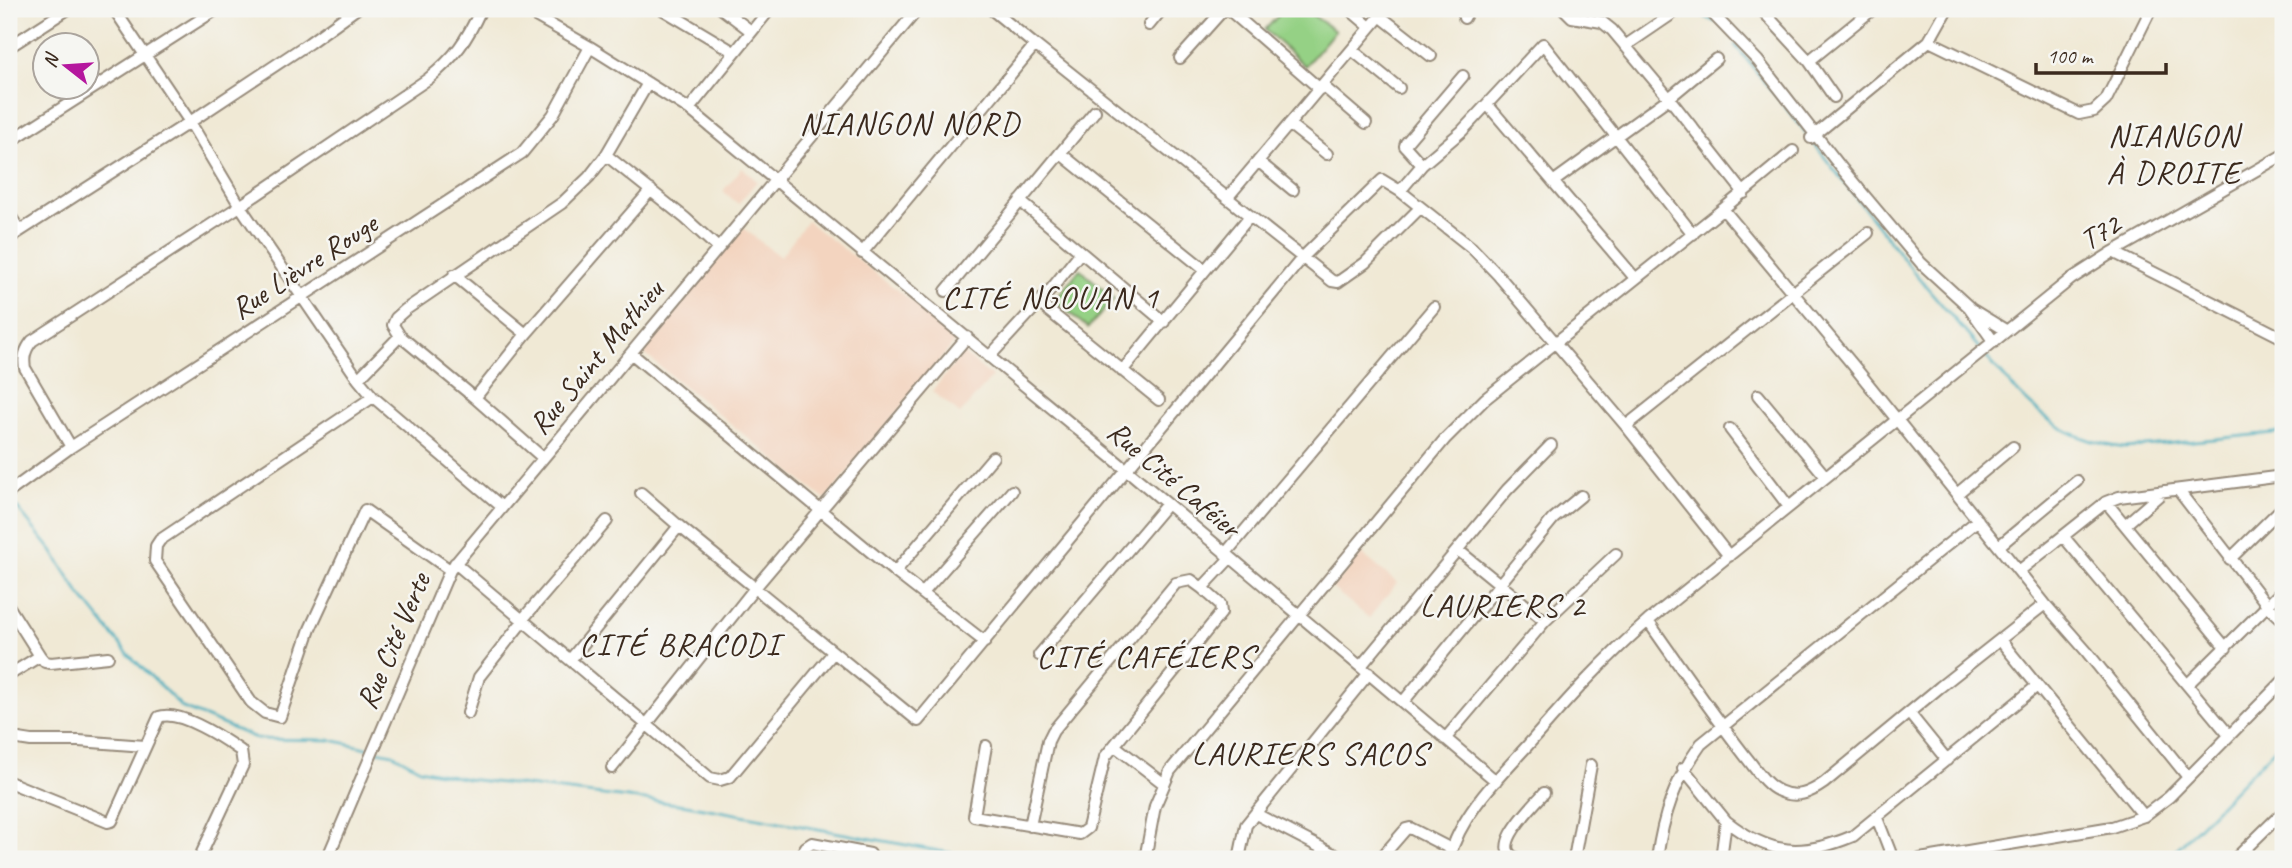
<svg xmlns="http://www.w3.org/2000/svg" width="2292" height="868" viewBox="0 0 2292 868" font-family="Caveat,sans-serif">
<rect width="100%" height="100%" fill="#f6f6f2"/>
<filter id="ink" filterUnits="userSpaceOnUse"><feTurbulence type="fractalNoise" baseFrequency=".0143" numOctaves="2"/><feDisplacementMap in="SourceGraphic" scale="14" xChannelSelector="R" yChannelSelector="G"/><feConvolveMatrix kernelMatrix="1 2 1 2 8 2 1 2 1" color-interpolation-filters="sRGB"/></filter>
<filter id="wash" filterUnits="userSpaceOnUse"><feTurbulence type="fractalNoise" baseFrequency=".00686" numOctaves="4" result="noise"/><feDisplacementMap in="SourceGraphic" scale="28" xChannelSelector="R" yChannelSelector="G"/><feGaussianBlur stdDeviation="1.57" result="paint"/><feColorMatrix in="noise" values="0 0 0 0 0 0 0 0 0 0 0 0 0 0 0 0 0 1.4 0 .05"/><feComposite in="paint" operator="in"/></filter>
<g filter="url(#wash)">
<rect width="100%" height="100%" fill="#f0e9d5"/>
<path fill="#f3d4bf" d="M742,168L757,181L738,204L723,191Z
M807,221L959,337L825,500L643,353L742,227L780,257Z
M963,353L992,377L960,414L932,391Z
M1361,553L1397,583L1369,618L1332,588Z"/>
<path fill="#95d185" stroke="#687e52" stroke-width="2" d="M1284,9H1304L1335,31L1305,66L1265,30Z
M1080,269L1114,299L1088,328L1057,303L1056,299Z"/>
<g fill="none" stroke-linecap="round" stroke-linejoin="round">
<path stroke="#3eabbd" stroke-width="2.5" d="M1690,9L1715,22
M1735,45L1808,135
M1812,141L1913,271L1979,348
M1983,353C2028,405 2053,438 2125,448L2283,432
M9,498L52,551L79,593L128,654L183,708L258,739L331,740L371,749
M378,751L393,754L420,769L467,779L687,805L983,859
M2161,859L2168,858L2283,740"/>
</g>
</g>
<g filter="url(#ink)">
<g fill="none" stroke-linecap="round" stroke-linejoin="round">
<g stroke="#968a7a" stroke-width="14">
<path id="minor" d="M114,9L190,122L240,206L358,379L373,397L502,507
M523,9L590,47L689,109L1127,470L1496,781
M662,9L734,52
M722,9L751,31
M1228,9L1320,89
M1349,9L1370,27
M1564,9L1572,17L1602,22L1612,30L1669,98L1744,193
M1708,9L1758,61L1843,170L1921,263L1969,307L1994,342
M1761,9L1809,61L1834,97
M1380,16L1431,56
M1464,18L1469,9
M1149,25L1162,9
M1929,41L2079,114L2094,111L2106,100L2151,9
M1035,45L1250,216L1122,371
M1625,46L1672,14L1669,9
M9,47L68,9
M1352,50L1399,88
M1180,58L1224,9
M1809,61L1873,9
M1323,86L1366,123
M1487,104L1635,278
M689,109L770,9
M1289,124L1327,154
M1811,138L1929,41L1947,9
M9,142L217,9
M1060,153L1205,270
M606,155L685,218L718,248
M1258,161L1293,190
M1422,165L1405,146L1406,143L1463,76
M1553,182L1669,98L1716,59
M1400,191L1422,165L1462,131L1543,44L1693,234
M1227,198L1386,9
M1020,201L1164,322
M1723,209L1793,151
M9,214L20,231
M1250,216L1332,281L1338,282L1365,263L1420,208
M9,238L190,122L309,43L356,9
M2113,252L2283,338
M862,253L1035,45L991,9
M454,275L526,334
M946,291L1095,111
M1039,303L1159,400
M1971,309L2007,331
M400,336L393,325L396,318L405,310L562,203L589,177L606,155L648,83
M632,354L895,572L985,642
M989,357L1048,293L1080,253
M358,379L400,336L475,398L526,334L651,190
M1758,395L1826,477
M373,397L160,540L156,546L155,561L251,702L265,713L280,717L310,629L365,510L450,570
M475,398L543,458
M1626,426L1868,233
M1730,429L1789,507
M71,447L25,368C23,357 25,350 32,341L240,206L428,79C455,57 467,40 481,9
M2178,490L2268,606L2283,620
M9,492L71,447L522,153L553,115L590,47
M641,493L679,526L918,721L1303,257L1382,180L1400,191L1472,248L1498,275L1626,426L1729,556
M1958,493L2013,447
M2106,502L2226,648
M2125,525L2164,491
M2063,536L2229,735
M1999,546L2077,481
M1458,550L1545,621
M1225,554L1434,307
M2230,559L2283,507
M455,563L710,778L720,780L730,777L833,653
M2019,571L2106,502L2119,497L2283,476
M895,572L993,457
M923,593L1012,491
M9,607L40,656
M522,620L607,521
M1648,621C1680,667 1712,713 1746,757C1756,769 1765,785 1779,791C1796,799 1810,793 1824,783L1940,687L2045,604
M2000,640L2144,816
M1039,655L1167,504
M570,660L679,526
M1361,666L1507,490L1551,445
M9,675L40,656L45,662L51,663L108,657
M2188,684L2283,590
M1403,702L1553,519L1581,496
M468,713L479,677L523,621
M1909,713L1947,760
M9,732L12,738L31,741H79L145,746
M1445,739L1545,621L1616,554
M986,746L974,816L1080,834L1088,828L1105,757L1221,613L1220,604L1202,588
M1115,746L1163,783
M612,768L754,589L967,337
M1683,768L1726,821L1721,859
M9,782L108,822L112,821L159,717C179,709 224,739 241,751L243,765L199,859
M1256,814L1343,859
M1877,818L1893,859
M1726,821C1770,856 1803,857 1853,836L2037,686
M1030,826L1048,741L1053,731L1176,583L1191,580L1202,588L1230,558
M327,859L450,570L918,9
M798,859L806,847L812,843L870,854L867,859
M1145,859L1155,806L1170,771L1445,439L1485,399L1723,209L1853,365L2045,604L2087,652L2188,777
M1239,859L1246,825L1369,673
M1380,859L1406,829L1410,828L1451,849
M1449,859C1460,815 1498,778 1528,745C1567,700 1604,659 1648,621L2071,279L2113,252L2283,155
M1520,859C1485,852 1532,807 1544,793
M1574,859L1591,765
M1657,859C1663,815 1675,780 1701,744L1978,520
M1920,859L2112,827L2144,816L2169,797L2283,681
M2235,859L2283,812"/>
</g>
<use href="#minor" stroke="#fff" stroke-width="10"/>
</g>
</g>
<g text-anchor="middle" dominant-baseline="central" stroke-width="5" stroke-linejoin="round" paint-order="stroke">
<g font-size="30" fill="#3b2a1e" stroke="#f6f6f2">
<text transform="translate(2100 232) rotate(-31)">T72</text>
<text transform="translate(304 266) rotate(-33)">Rue Lièvre Rouge</text>
<text transform="translate(596 357) rotate(-50)">Rue Saint Mathieu</text>
<text transform="translate(1174 479) rotate(40)">Rue Cité Caféier</text>
<text transform="translate(393 641) rotate(-67)">Rue Cité Verte</text>
</g>
<g font-size="32" letter-spacing="2" fill="#3b2a1e" stroke="#f6f6f2">
<text x="910" y="123">NIANGON NORD</text>
<text x="2174" y="135">NIANGON<tspan x="2174" dy="37">À DROITE</tspan></text>
<text x="1051" y="297">CITÉ NGOUAN 1</text>
<text x="1503" y="605">LAURIERS 2</text>
<text x="680" y="644">CITÉ BRACODI</text>
<text x="1146" y="656">CITÉ CAFÉIERS</text>
<text x="1310" y="753">LAURIERS SACOS</text>
</g>
</g>
<rect width="2292" height="868" fill="none" stroke="#f6f6f2" stroke-width="35"/>
<g transform="translate(66 66) rotate(287)"><circle r="33" fill="#f6f6f2" stroke="#aba49d" stroke-width="2"/>
<path d="M0-5L12 26L0 18L-12 26Z" fill="#b5179e"/>
<text y="-10" font-size="19" font-weight="bold" text-anchor="middle" fill="#3b2a1e">N</text>
</g>
<path d="M2036 63v10h130v-10" fill="none" stroke="#3b2a1e" stroke-width="3.5"/>
<text x="2047" y="63" font-size="21" fill="#3b2a1e" stroke="#f6f6f2" stroke-width="5" paint-order="stroke">100 m</text>
</svg>
